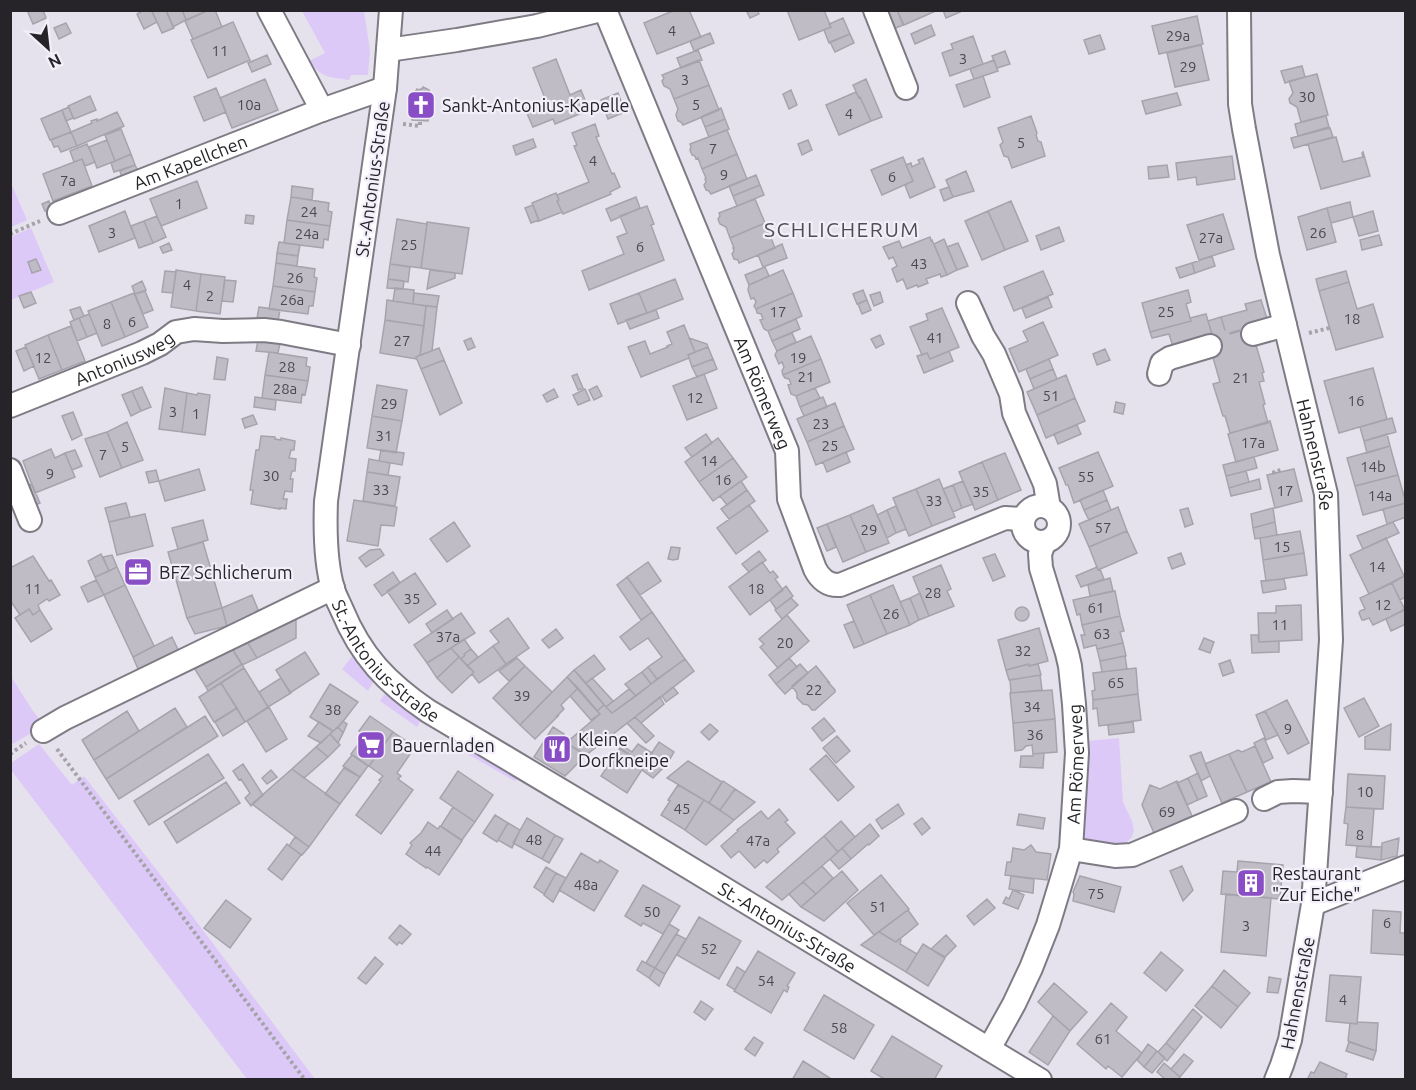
<svg xmlns="http://www.w3.org/2000/svg" width="1416" height="1090" viewBox="0 0 1416 1090" font-family="Ubuntu,sans-serif">
<rect width="100%" height="100%" fill="#e6e2ed"/>
<path fill="#dcc9f7" d="M302,11H364L370,51L368,75H351L349,80C329,77 322,78 309,61L325,53Z
M11,183L27,220L11,227H10Z
M31,228L54,282L11,300V237Z
M353,655L374,681L368,691L342,669Z
M10,675L33,711L44,725L13,744L10,740L11,718L12,716L10,715Z
M385,693L403,708L421,720L417,727L380,701Z
M450,738L517,778L515,781L448,743Z
M1119,738L1123,802L1132,821L1134,830L1132,837L1122,847L1082,845L1087,741Z
M39,744L72,785L84,776L190,913L315,1079H247L11,770V763Z"/>
<path fill="#c0bcc6" stroke="#a7a3ad" stroke-width="1.5" d="M27,10H43L46,18L33,24Z
M144,10H151L157,22L144,29L137,14Z
M154,10H166L174,28L162,33L152,11Z
M169,10H182L186,20L173,27L166,11Z
M182,10H209L186,20Z
M209,10H215L222,27L193,39L185,21Z
M675,10H689L701,37L657,54L644,23Z
M746,10H757L759,14L750,18Z
M787,10H824L831,27L799,40Z
M888,10H897L903,25L893,29L885,12Z
M897,10H938L904,25Z
M943,10H959L960,12L946,18Z
M1197,16L1203,44L1159,54L1152,26Z
M843,18L850,34L829,43L824,30L831,27L829,24Z
M233,22L250,60L208,78L191,40Z
M66,23L71,33L59,39L54,28Z
M931,25L935,35L915,44L911,34Z
M710,33L714,43L694,51L690,41Z
M850,34L854,43L835,52L830,42Z
M1100,35L1105,49L1089,54L1084,40Z
M973,36L983,64L950,76L942,53L953,49L951,44Z
M1201,45L1209,80L1175,87L1167,53Z
M698,50L702,60L681,68L677,58Z
M1005,51L1010,64L997,68L992,56Z
M267,55L271,64L252,72L248,63Z
M556,59L570,95L581,90L589,110L555,124L553,119L533,127L525,109L546,101L533,68Z
M699,60L709,85L674,99L670,89L664,86L662,81L664,78L662,75Z
M994,60L998,71L974,79L970,69Z
M1302,66L1305,77L1285,83L1281,71Z
M1317,74L1328,115L1301,122L1297,107L1290,103L1289,99L1293,93L1289,81Z
M983,76L990,97L964,107L956,85Z
M265,79L278,110L232,128L220,98Z
M866,79L882,117L871,121L860,97L859,98L853,85Z
M709,85L719,110L683,125L681,122L678,121L676,115L678,109L674,99Z
M423,87L429,90L431,96L428,121L412,120V115H411L413,106L412,105L414,96L413,94H414L417,89L419,90L423,88Z
M216,88L226,112L204,121L194,97Z
M791,90L797,105L789,109L783,94Z
M856,92L859,98L860,97L871,121L839,135L826,105Z
M618,93L625,112L608,119L601,100Z
M1177,93L1181,105L1146,114L1142,101Z
M90,96L96,110L74,119L68,106Z
M69,107L73,118L66,121L62,110Z
M721,108L725,119L705,127L701,117Z
M62,110L71,132L50,140L41,119Z
M117,112L124,126L77,146L71,132L92,123L91,121L97,119V121Z
M1031,116L1037,133L1036,135L1038,141L1041,142L1045,156L1012,168L1008,157L1004,156L1000,145L1003,142L998,128Z
M1326,116L1329,127L1298,136L1295,124Z
M725,119L729,129L709,137L705,127Z
M595,124L599,136L596,137L612,174L614,173L620,187L610,192L611,194L563,214L557,201L559,200L557,195L589,182L574,146L577,145L572,133Z
M1330,128L1333,137L1294,148L1291,138Z
M121,129L131,154L115,161L105,135Z
M727,130L737,154L702,169L698,158L696,159L695,156L692,155L690,150L691,147L690,144Z
M71,132L77,146L61,152L58,146L54,147L51,140Z
M1336,137L1343,162L1363,157L1362,153L1363,152L1370,176L1321,189L1308,144Z
M533,139L536,147L516,155L513,146Z
M107,140L115,161L97,168L89,147Z
M808,140L812,150L802,155L798,144Z
M87,144L95,162L85,166L82,159L74,162L70,151Z
M131,154L135,165L114,172L111,163Z
M737,154L747,179L711,194L709,191L706,190L704,185L706,182L705,179L706,178L702,169Z
M1232,156L1235,179L1197,185L1196,177L1178,180L1176,163Z
M903,157L913,181L882,195L871,170Z
M923,158L935,187L910,198L905,185L913,181L906,165L911,163L912,167L920,163L918,160Z
M82,159L92,186L53,201L43,174Z
M135,165L140,175L123,181L120,171Z
M1167,165L1169,177L1149,179L1148,167Z
M966,171L974,191L953,197L946,180Z
M756,175L760,185L733,196L729,186Z
M197,181L207,208L161,226L150,199Z
M760,185L764,195L737,206L733,196Z
M292,186L313,189L312,200L291,197Z
M949,187L953,197L944,201L940,190Z
M556,193L559,200L557,201L562,212L539,221L532,203Z
M291,197L329,203L328,211L332,212L330,226L287,220Z
M636,197L640,208L611,221L606,209Z
M755,199L765,223L730,238L726,227L720,224L718,219L720,216L719,213Z
M49,201L52,209L45,211L42,204Z
M1011,201L1028,241L1005,250L988,211Z
M1350,202L1353,217L1331,223L1327,208Z
M533,205L539,220L531,223L525,208Z
M647,206L654,224L651,225L664,260L589,290L582,271L624,254L617,237L627,233L620,216Z
M1327,208L1336,242L1307,250L1298,217Z
M125,211L135,238L99,252L89,226Z
M988,211L1005,250L982,260L965,221Z
M1373,211L1378,231L1359,236L1353,217Z
M1223,214L1234,249L1199,260L1187,225Z
M246,215L254,216L253,224L245,223Z
M157,216L166,237L153,243L144,221Z
M397,219L427,224L421,268L390,264Z
M287,220L330,226L328,240L324,239L323,248L284,243Z
M144,221L153,243L139,248L131,226Z
M427,222L469,228L462,274L421,268L427,224Z
M765,223L775,248L739,263L738,260L734,259L732,254L734,251L733,248H734L730,238Z
M1059,227L1064,241L1041,250L1036,236Z
M1379,235L1382,245L1362,250L1360,240Z
M930,237L931,241L932,240L947,275L941,277L940,274L926,279L928,283L918,287L917,285L907,289L903,279L897,282L892,269L897,266L893,257L889,259L883,247L899,241L902,248Z
M944,239L957,270L947,275L934,244Z
M279,242L300,245L298,256L277,253Z
M169,243L172,250L163,253L160,247Z
M958,243L968,266L957,270L947,247Z
M782,244L787,258L763,267L758,255Z
M277,253L298,256L297,266L276,263Z
M1212,256L1215,266L1195,273L1192,263Z
M36,259L41,270L32,273L28,262Z
M276,263L315,269L314,277L317,278L315,292L273,286Z
M1192,263L1195,273L1180,278L1176,268Z
M390,264L410,267L408,282L388,279Z
M765,267L769,276L749,285L745,275Z
M176,270L201,274L196,311L171,307Z
M430,270L455,273V278L427,289Z
M783,270L793,293L756,309L754,306L756,302L754,298L751,299L748,290L749,285Z
M165,271L176,272L173,293L162,292Z
M1043,271L1053,294L1014,311L1004,287Z
M1346,271L1349,282L1319,291L1316,279Z
M201,274L225,277L220,314L196,311Z
M388,279L404,281L403,289L387,288Z
M675,279L683,299L647,313L639,293Z
M225,280L236,281L233,302L222,301Z
M142,281L146,290L135,294L132,286Z
M1349,282L1357,309L1373,304L1383,337L1336,350L1319,291Z
M273,286L315,292L313,306H309L308,314L269,309Z
M395,288L414,290L413,304L393,301Z
M863,290L867,300L857,304L853,294Z
M1188,290L1191,302L1186,304L1191,321L1150,332L1142,303Z
M145,291L153,310L143,314L135,294Z
M31,292L36,303L24,308L19,296Z
M880,292L883,302L874,306L870,295Z
M134,293L148,327L125,337L111,302Z
M414,293L439,296L437,307L413,304Z
M639,293L647,313L618,324L610,304Z
M793,293L802,316L768,331L764,329L760,320L763,319L761,314L757,313L756,309Z
M1048,297L1052,307L1026,318L1022,308Z
M387,300L426,306L424,326L385,320Z
M867,300L871,310L862,314L858,304Z
M1261,300L1268,322L1226,334L1221,317L1247,310L1245,304Z
M111,302L125,337L102,346L88,311Z
M426,306L437,307L432,351L420,355Z
M80,307L84,316L74,320L70,310Z
M259,307L280,310L278,321L257,318Z
M942,308L959,347L930,359L927,353L922,355L910,327L928,320L926,314Z
M656,310L659,318L630,329L626,320Z
M89,314L97,333L87,337L79,318Z
M1206,314L1213,338L1174,350L1169,334L1152,338L1150,332L1191,321L1190,318Z
M1221,317L1226,334L1213,337L1208,321Z
M79,318L87,337L77,341L70,322Z
M796,319L800,329L772,341L768,331Z
M385,320L424,326L420,355L416,357L417,359L380,353Z
M1043,322L1058,355L1019,372L1009,349L1028,341L1023,331Z
M684,325L695,352L688,355L689,358L641,377L628,347L645,341L650,354L668,347L667,346L672,344L667,332Z
M71,326L85,361L62,370L48,335Z
M1251,328L1264,372L1262,373L1264,381L1259,382L1265,404L1263,405L1268,423L1230,433L1225,416H1223L1213,384L1220,382L1208,340Z
M792,333L796,342L777,351L772,341Z
M48,335L62,370L39,379L25,345Z
M880,335L884,344L876,348L871,339Z
M811,336L821,359L783,375L782,371L784,367L782,362L779,364L775,355L777,351Z
M471,338L475,347L468,350L464,341Z
M689,338L707,344L708,347L695,352Z
M258,340L280,343L278,353L256,351Z
M26,347L34,366L24,371L16,351Z
M708,347L713,359L692,367L688,355Z
M439,348L444,360L421,369L416,357Z
M1105,349L1110,360L1097,365L1093,354Z
M949,351L953,361L924,373L917,356L927,353L930,359Z
M269,352L307,358L306,366L310,367L308,381L265,375Z
M217,357L228,359L225,380L214,379Z
M713,359L717,369L697,377L692,367Z
M821,359L830,382L796,396L791,394L788,385L791,384L789,379L785,378L783,375Z
M1049,359L1053,369L1030,379L1026,369Z
M444,360L462,403L440,415L421,369Z
M1373,368L1387,419L1339,433L1324,381Z
M1053,369L1057,379L1034,389L1030,379Z
M577,374L583,388L578,390L572,376Z
M704,374L717,408L687,420L673,386Z
M265,375L308,381L305,395L302,394L301,403L262,398Z
M1066,375L1075,398L1037,415L1027,392Z
M377,385L407,390L402,421L372,416Z
M597,386L602,396L594,400L589,390Z
M142,387L151,407L141,411L132,391Z
M165,388L187,393L182,432L159,429Z
M815,388L820,398L800,407L796,396Z
M554,389L558,397L547,402L543,395Z
M585,389L590,400L578,405L573,395Z
M132,391L141,411L131,416L122,395Z
M187,393L197,395L198,393L210,395L205,435L182,432Z
M255,397L276,400L275,410L254,407Z
M823,397L827,407L804,416L800,407Z
M1075,398L1085,421L1046,438L1037,415Z
M1116,402L1125,404L1123,414L1114,412Z
M835,403L844,426L807,442L797,419Z
M73,412L82,435L72,440L62,416Z
M253,415L257,424L245,428L242,419Z
M372,416L402,421L396,453L367,448Z
M1392,418L1396,432L1364,441L1360,427Z
M1270,421L1278,450L1236,462L1228,434Z
M127,422L143,460L122,468L107,432Z
M1077,425L1081,434L1058,444L1054,434Z
M844,426L854,449L816,465L807,442Z
M107,432L122,468L100,477L85,439Z
M706,434L712,443L692,457L685,448Z
M1387,434L1390,446L1367,453L1364,441Z
M261,436L275,437V439L281,440V438L295,441L294,450H291L289,458L296,459L295,471H292L290,479H293L292,492L285,491L283,499H287L286,509L280,508V509L251,504L253,490H250L256,450H259Z
M718,438L733,458L699,482L685,462Z
M1390,446L1398,475L1355,486L1347,458Z
M51,449L55,458L65,453L75,477L35,493L23,461Z
M75,450L82,466L72,470L65,453Z
M381,450L404,453L402,465L379,461Z
M846,452L850,462L827,472L823,462Z
M1098,452L1113,486L1074,503L1068,485H1066L1059,468Z
M1005,453L1021,490L998,500L982,462Z
M1254,457L1257,468L1226,476L1223,465Z
M733,458L747,477L713,501L699,482Z
M369,459L390,463L388,475L367,472Z
M982,462L998,500L975,510L959,472Z
M199,469L205,490L165,501L159,481Z
M1294,469L1302,501L1275,508L1267,475Z
M156,470L159,481L149,483L146,472Z
M1246,471L1249,482L1229,488L1226,476Z
M367,472L400,477L395,506L363,501Z
M1398,475L1406,503L1363,515L1355,486Z
M939,479L955,517L932,526L916,489Z
M1259,479L1261,489L1231,496L1229,488Z
M741,481L747,490L727,505L720,496Z
M963,481L973,504L962,508L953,485Z
M32,484L40,503L30,507L22,488Z
M953,485L962,508L953,512L943,489Z
M916,489L932,526L909,536L893,498Z
M747,490L755,501L729,519L721,509Z
M1103,490L1107,500L1084,510L1080,500Z
M354,500L397,507L394,526L381,525L378,546L347,541Z
M1107,500L1111,510L1089,520L1084,510Z
M126,503L130,517L109,522L105,508Z
M1406,503V517L1387,524L1383,509Z
M749,505L768,531L736,554L717,528Z
M873,505L889,543L866,552L850,515Z
M896,506L906,529L896,533L887,510Z
M1118,507L1127,531L1089,547L1079,524Z
M1188,508L1193,524L1185,527L1180,510Z
M1273,508L1275,522L1253,528L1251,514Z
M887,510L896,533L887,538L877,515Z
M145,514L153,546L117,555L109,522Z
M850,515L866,552L843,562L827,524Z
M203,520L208,540L178,549L172,528Z
M454,522L470,546L447,562L430,539Z
M1275,522L1277,535L1255,539L1253,528Z
M1393,522L1399,533L1363,549L1357,536Z
M827,524L836,547L827,551L817,528Z
M1127,531L1137,553L1098,570L1089,547Z
M1300,531L1304,553L1263,560L1260,538Z
M1386,538L1404,576L1369,594L1350,555Z
M203,542L222,608L187,618L168,552Z
M671,547L680,548L678,559L673,560L668,559Z
M380,549L384,555L366,567L359,558L370,550Z
M759,551L766,560L749,572L742,564Z
M1181,553L1185,564L1172,569L1168,558Z
M1304,553L1307,575L1266,581L1263,560Z
M101,554L109,571L95,577L88,561Z
M995,554L1005,576L993,581L983,558Z
M112,555L117,567L109,571L103,557Z
M33,556L49,581L51,580L60,595L49,601L47,599L38,605L40,610L33,615L29,609L20,615L10,600V568Z
M648,562L661,581L640,595L627,577Z
M762,562L770,573L773,571L778,577L775,579L783,590L750,615L729,587Z
M941,565L951,589L947,591L954,606L929,616L913,577Z
M117,567L125,585L104,595L95,577Z
M1097,567L1098,570L1100,569L1104,579L1081,587L1076,576Z
M393,572L400,583L382,596L374,585Z
M415,573L436,604L409,623L387,591Z
M1404,576H1406V597L1400,600L1392,583Z
M627,577L652,612L641,620L617,585Z
M1110,578L1113,591L1090,596L1088,585Z
M1284,579L1286,589L1263,593L1261,581Z
M96,580L104,595L88,602L81,587Z
M1392,583L1405,610L1373,625L1369,618L1364,620H1362L1359,613L1360,611L1365,609L1360,598Z
M125,585L154,646L133,657L104,595Z
M893,585L910,625L887,634L870,595Z
M786,586L793,596L776,609L770,600Z
M1115,591L1120,616L1082,625L1080,614L1077,615L1073,600Z
M920,593L929,616L919,620L910,598Z
M252,595L259,612L227,626L222,608Z
M870,595L887,634L864,644L847,605Z
M791,598L798,605L782,619L775,610Z
M910,598L919,620L910,625L900,602Z
M1301,605L1302,640L1259,642L1258,613H1276V606Z
M1015 614a7 7 0 1 1 14 0a7 7 0 1 1-14 0Z
M222,608L227,626L195,634L187,618Z
M29,609L33,615L40,610L52,629L31,642L15,618Z
M1405,609H1406V624L1391,631L1386,619Z
M447,610L453,619L432,633L426,624Z
M652,612L685,659L657,679L648,667L662,657L648,638L630,650L620,637Z
M461,613L475,633L427,663L414,645Z
M296,615V638L257,658L246,640Z
M787,615L809,641L778,668L760,647L764,644L759,639Z
M1120,616L1124,631L1120,632L1123,643L1097,649L1096,645L1084,648L1081,635H1085L1082,625Z
M508,618L529,648L506,664L493,646L499,642L490,631Z
M854,621L864,644L854,648L844,625Z
M1039,628L1048,661L1029,666V664L1006,670L998,640Z
M556,629L563,638L549,648L542,640Z
M1251,635H1258L1259,642L1279,641V652L1252,653Z
M172,637L181,656L141,676L133,657Z
M1204,638L1214,642L1210,653L1199,649Z
M464,639L471,649L464,654L465,655L461,659L451,648Z
M246,640L257,658L242,665L231,647Z
M1123,643L1126,656L1100,661L1097,649Z
M493,646L506,664L479,683L472,674L474,672L467,666Z
M231,647L242,664L206,687L193,666Z
M451,648L459,657L437,678L427,663Z
M471,649L478,657L467,666L461,659L465,655L464,654Z
M305,652L319,674L290,693L276,670Z
M594,655L605,669L586,683L574,670Z
M1125,656L1127,669L1102,672L1100,661Z
M459,657L474,672L452,693L437,678Z
M517,658L525,666L509,681L499,671Z
M789,658L797,667L776,684L769,675Z
M685,659L694,671L586,755L566,743L600,714L597,711L604,705L612,713Z
M1230,660L1234,672L1223,676L1219,664Z
M242,664L244,668L208,691L206,687Z
M800,664L808,673L785,694L776,684Z
M1029,664V666L1038,664L1041,675L1009,680L1006,670Z
M525,666L552,692L520,725L493,698Z
M816,666L829,682H828L835,690V692L815,710H812L808,705L803,704L797,698V693L792,686Z
M648,667L657,679L651,684L642,672Z
M244,668L268,707L245,722L221,683Z
M1136,668L1138,694L1093,700L1092,691L1095,690L1093,673Z
M574,670L604,705L597,711L567,677Z
M642,672L651,684L636,696L625,684Z
M1040,675L1042,690L1011,693L1010,680Z
M567,677L578,688L561,705L564,709L557,716H558L535,739L520,725Z
M281,678L291,693L268,707L259,692Z
M592,678L613,701L606,707L586,683Z
M221,683L237,708L214,722L199,697Z
M330,684L358,702L341,724L333,731L310,717Z
M673,687L678,693L666,702L662,696Z
M578,688L600,714L591,720L570,696Z
M629,689L636,696L612,713L606,707Z
M1052,690L1055,719L1013,723L1010,693Z
M1138,694L1141,720L1099,726L1097,708L1093,709V700Z
M660,697L664,704L641,723L635,717Z
M1364,698L1379,726L1359,737L1344,708Z
M1287,700L1309,743L1288,754L1265,711Z
M269,707L287,739L266,752L247,721Z
M175,708L187,727L106,779L94,760Z
M237,708L245,722L223,736L215,722Z
M127,711L139,731L94,760L82,740Z
M1265,711L1278,735L1266,740L1256,715Z
M205,716L218,736L119,799L106,779Z
M370,716L393,732L369,766L351,754L365,735L359,731Z
M635,717L654,736L646,743L627,723Z
M824,718L835,731L822,741L812,728Z
M1055,719L1057,752L1033,754L1032,745L1026,746L1022,750L1015,751L1013,723Z
M343,721L347,724L343,733L338,727Z
M319,722L333,731L321,743L308,736Z
M1133,722L1134,732L1109,735L1108,725Z
M710,724L718,731L709,740L701,732Z
M1391,724L1390,750L1365,749V737Z
M338,727L343,733L338,743L330,734Z
M553,727L564,734L563,736L570,739L566,743L586,755L565,776L534,757Z
M393,732L415,747L397,773L401,776L398,779L413,790L381,834L356,815L381,781L379,780L383,776L369,766Z
M330,734L340,745L328,757L316,747Z
M837,736L850,751L836,763L823,748Z
M1264,738L1273,758L1263,763L1254,743Z
M659,742L674,752L667,764L651,754Z
M638,744L652,753L645,765L620,749L622,745L632,752Z
M1255,746L1271,782L1247,792L1229,754L1238,750L1242,752Z
M316,747L328,757L304,778L292,769Z
M620,748L645,765L627,793L601,776Z
M1201,752L1210,776L1201,781L1190,756Z
M1044,753L1043,768L1020,767L1021,756H1033V754Z
M208,754L224,778L149,825L134,801Z
M652,754L667,764L653,778L642,770Z
M1229,754L1247,792L1222,803L1205,764Z
M352,755L368,766L360,777L343,766Z
M826,755L854,787L838,801L810,769Z
M688,761L722,782L709,803L667,778Z
M243,764L263,795L251,806L245,798L250,793L241,779L239,780L233,771Z
M344,768L360,777L340,804L325,794Z
M292,769L340,804L309,847L252,804Z
M271,770L277,777L267,784L262,778Z
M458,771L493,795L475,822L440,798Z
M1198,773L1207,796L1198,800L1188,778Z
M1348,774L1385,776L1383,809L1346,807Z
M1188,778L1198,800L1187,805L1177,783Z
M723,781L735,789L720,810L709,803Z
M1177,781L1192,816L1154,833L1142,805L1150,785L1160,789Z
M226,782L240,803L177,843L164,822Z
M678,785L704,800L685,830L661,815L670,801L668,800Z
M735,789L755,802L734,820L720,810Z
M704,800L734,820L706,845L685,830Z
M898,804L904,814L882,829L876,820Z
M453,807L475,822L462,840L441,826Z
M1346,807L1374,809L1371,847L1346,845L1348,824L1344,823Z
M779,809L788,820L785,822L795,833L777,849L779,852L767,863L764,860L755,868L739,851L731,858L721,846L738,831L737,830L761,811L768,819Z
M1019,814L1045,818L1043,829L1017,825Z
M495,815L508,823L497,842L483,833Z
M527,818L555,835L542,859L513,843Z
M922,818L930,828L922,835L914,824Z
M841,821L855,837L838,852L824,836L823,837Z
M428,822L438,829L440,826L462,841L439,875L427,867L426,868L406,854L412,845L410,843L421,833Z
M508,823L520,830L512,848L498,840Z
M870,824L879,836L869,845L868,844L851,859L842,848Z
M555,835L563,839L549,863L542,859Z
M824,836L838,852L822,866L782,900L766,887Z
M295,837L309,847L302,855L289,846Z
M1399,838L1397,856L1381,860L1382,843Z
M287,844L301,855L282,880L268,869Z
M1031,845L1036,852L1051,854L1047,880L1005,875L1007,862H1011L1013,848L1024,850Z
M1357,846L1382,847L1381,860L1356,857Z
M842,848L851,859L839,869L830,859Z
M581,853L598,863L600,860L618,871L594,911L559,890Z
M1238,861L1283,865L1280,899L1221,894L1223,871L1237,872Z
M822,866L833,878L816,894L803,882Z
M1182,866L1193,890L1183,901L1170,871Z
M546,867L556,873L544,894L534,887Z
M842,871L858,890L824,921L801,907Z
M556,873L566,878L553,902L544,895Z
M881,875L909,909L874,935L847,903Z
M1011,876L1034,879L1033,893L1009,889Z
M1080,876L1121,887L1114,912L1073,901L1074,894L1073,892Z
M803,882L816,894L801,907L789,894Z
M643,885L680,906L663,934L643,923L641,926L625,916Z
M1013,890L1024,895L1018,909L1003,903L1006,897L1009,899Z
M1226,894L1271,898L1266,956L1221,952Z
M987,899L995,908L974,925L967,916Z
M226,900L251,919L230,948L204,928Z
M908,910L918,924L896,942L879,932Z
M1373,910L1401,912L1400,933H1406V955L1371,953Z
M699,917L741,941L719,979L677,955Z
M669,924L679,930L655,968L646,963Z
M400,925L411,934L402,944L399,942L397,945L389,938Z
M879,932L896,942L899,939L901,940L900,944L917,954L906,972L861,945Z
M676,934L686,939L665,974L655,968Z
M946,935L956,946L945,957L931,949Z
M923,944L945,958L928,986L906,972Z
M758,951L795,973L787,986L789,987L787,992L784,990L771,1013L734,991Z
M1161,952L1183,970L1166,991L1144,973Z
M375,957L383,964L366,984L358,978Z
M642,961L655,968L649,978L637,970Z
M737,967L745,972L735,990L727,985Z
M655,968L665,974L659,986L649,978Z
M1224,970L1250,993L1238,1007L1212,986Z
M1330,975L1361,977L1357,1024L1326,1021Z
M1269,977L1281,979L1278,993L1267,992Z
M1054,983L1087,1012L1070,1031L1038,1002Z
M1212,986L1238,1007L1221,1028L1195,1006Z
M824,995L874,1025L854,1059L804,1030Z
M701,1001L713,1009L705,1020L694,1012Z
M1111,1003L1127,1017L1116,1031L1142,1053L1122,1077L1108,1066L1106,1069L1077,1044Z
M1193,1009L1202,1017L1175,1051L1166,1043Z
M1053,1016L1070,1031L1048,1065L1029,1052Z
M1357,1022L1378,1023L1376,1051L1348,1041L1350,1023L1357,1024Z
M892,1036L942,1066L934,1080H886L871,1071Z
M754,1037L763,1043L755,1056L745,1049Z
M1349,1042L1376,1051L1373,1060L1346,1051Z
M1166,1043L1175,1051L1167,1061L1158,1052Z
M1148,1044L1157,1051L1144,1067L1137,1060Z
M1157,1051L1165,1058L1152,1073L1144,1067Z
M1184,1054L1193,1061L1180,1077L1171,1069Z
M803,1061L833,1080H792Z
M1320,1062L1347,1074L1345,1080H1307L1311,1072L1314,1073Z
M1164,1063L1180,1077L1178,1080H1166L1157,1072Z"/>
<g fill="none" stroke-linecap="round" stroke-linejoin="round">
<path stroke="#c0bcc6" stroke-width="22" stroke-dasharray="22 11" stroke-linecap="butt" d="M1210,346L1253,334"/>
<g stroke="#7e7b84" stroke-width="26">
<g id="minor">
<path d="M269,10L322,110"/>
<path id="s1" d="M391,10L385,88L326,501C325,528 325,562 333,589C335,596 339,603 342,610C361,656 387,683 428,711L619,825L1040,1080"/>
<path id="s2" d="M605,10L787,451L789,499L815,569C820,579 828,586 840,585L1005,518L1023,519"/>
<path d="M875,10L906,88"/>
<path id="s3" d="M1239,10L1240,104L1244,129L1268,255L1326,494L1331,640L1313,904L1290,1040L1282,1065L1276,1080"/>
<path d="M388,50L457,40L537,26L601,10"/>
<path id="s4" d="M59,213L322,110L385,88"/>
<path d="M968,303L983,336L994,354L1011,394L1014,413L1045,484L1049,508"/>
<path d="M1253,334L1285,325"/>
<path d="M1159,374L1162,363L1170,358L1210,346"/>
<path id="s5" d="M10,406L142,353L160,344L176,332L194,329L223,331L264,330L281,332L349,345"/>
<path d="M10,470L30,520"/>
<circle cx="1041" cy="524" r="18"/>
<path d="M43,731L65,718L333,588"/>
<path d="M1264,799L1278,792L1293,791L1321,792"/>
<path d="M1071,849L1115,856L1132,855L1236,811"/>
<path d="M1313,904L1406,867"/>
<path id="s6" d="M989,1049L1014,1004L1031,968L1048,925L1071,849L1077,753L1074,704L1070,666L1067,653L1041,568L1040,554L1044,543"/>
</g>
</g>
<path stroke="#a5a2aa" stroke-width="4" stroke-dasharray="3 3" stroke-linecap="butt" d="M403,124L420,126V121
M10,234L40,221
M1309,333L1329,328
M1275,474L1274,472L1281,470
M57,749L305,1080
M10,754L26,743"/>
<use href="#minor" stroke="#fff" stroke-width="22"/>
</g>
<defs>
<g id="church-square" transform="scale(1.5)"><rect x="-9" y="-9" width="18" height="18" rx="4" fill="#894ec5" stroke="#f3effa"/><path d="M-1.2-6h2.4v3.5h3.3v2.4h-3.3V6h-2.4V-.1h-3.3v-2.4h3.3Z" fill="#fff"/></g>
<g id="office-square" transform="scale(1.5)"><rect x="-9" y="-9" width="18" height="18" rx="4" fill="#894ec5" stroke="#f3effa"/><path d="M-6-3h4V-5.5h4V-3h4V5H-6ZM-1-4.5V-3h2v-1.5ZM-6 0V1H6V0Z" fill="#fff"/></g>
<g id="supermarket-square" transform="scale(1.5)"><rect x="-9" y="-9" width="18" height="18" rx="4" fill="#894ec5" stroke="#f3effa"/><path d="M-6-5.5h2.5l.6 2H6L4.5 2H-2.5L-4.4-4H-6ZM-1.5 3.2a1.3 1.3 0 1 0 .1 0ZM3 3.2a1.3 1.3 0 1 0 .1 0Z" fill="#fff"/></g>
<g id="restaurant-square" transform="scale(1.5)"><rect x="-9" y="-9" width="18" height="18" rx="4" fill="#894ec5" stroke="#f3effa"/><path d="M-5-6h1v4h1v-4h1v4h1v-4h1v5L-1.5 .5V6h-2V.5L-5-1ZM5-6V6H3V1.5H1.5Q1.5-4 5-6Z" fill="#fff"/></g>
<g id="building-square" transform="scale(1.5)"><rect x="-9" y="-9" width="18" height="18" rx="4" fill="#894ec5" stroke="#f3effa"/><path d="M-4-6H4V6H1V3H-1V6H-4ZM-2.5-4.3h1.7v1.8h-1.7ZM.8-4.3h1.7v1.8H.8ZM-2.5-1h1.7V.8h-1.7ZM.8-1h1.7V.8H.8Z" fill="#fff"/></g>
</defs>
<g fill-rule="evenodd">
<use href="#church-square" x="421" y="105"/>
<use href="#office-square" x="138" y="572"/>
<use href="#supermarket-square" x="371" y="745"/>
<use href="#restaurant-square" x="557" y="749"/>
<use href="#building-square" x="1251" y="883"/>
</g>
<g text-anchor="middle" dominant-baseline="central" stroke-width="4.5" stroke-linejoin="round" paint-order="stroke">
<g font-size="15" fill="#4c4a50">
<text x="672" y="30">4</text>
<text x="1178" y="35">29a</text>
<text x="220" y="50">11</text>
<text x="963" y="58">3</text>
<text x="1188" y="66">29</text>
<text x="685" y="79">3</text>
<text x="1307" y="96">30</text>
<text x="249" y="104">10a</text>
<text x="696" y="104">5</text>
<text x="849" y="113">4</text>
<text x="1021" y="142">5</text>
<text x="713" y="148">7</text>
<text x="593" y="160">4</text>
<text x="724" y="174">9</text>
<text x="892" y="176">6</text>
<text x="68" y="180">7a</text>
<text x="179" y="203">1</text>
<text x="309" y="211">24</text>
<text x="112" y="232">3</text>
<text x="1318" y="232">26</text>
<text x="307" y="233">24a</text>
<text x="1211" y="237">27a</text>
<text x="409" y="244">25</text>
<text x="640" y="246">6</text>
<text x="919" y="263">43</text>
<text x="295" y="277">26</text>
<text x="187" y="284">4</text>
<text x="210" y="295">2</text>
<text x="292" y="299">26a</text>
<text x="778" y="311">17</text>
<text x="1166" y="311">25</text>
<text x="1352" y="318">18</text>
<text x="132" y="321">6</text>
<text x="107" y="323">8</text>
<text x="935" y="337">41</text>
<text x="402" y="340">27</text>
<text x="43" y="357">12</text>
<text x="798" y="357">19</text>
<text x="287" y="366">28</text>
<text x="806" y="376">21</text>
<text x="1241" y="377">21</text>
<text x="285" y="388">28a</text>
<text x="1051" y="395">51</text>
<text x="695" y="397">12</text>
<text x="1356" y="400">16</text>
<text x="389" y="403">29</text>
<text x="173" y="411">3</text>
<text x="196" y="413">1</text>
<text x="821" y="423">23</text>
<text x="384" y="435">31</text>
<text x="1253" y="442">17a</text>
<text x="830" y="445">25</text>
<text x="125" y="446">5</text>
<text x="103" y="454">7</text>
<text x="709" y="460">14</text>
<text x="1373" y="466">14b</text>
<text x="50" y="473">9</text>
<text x="271" y="475">30</text>
<text x="1086" y="476">55</text>
<text x="723" y="479">16</text>
<text x="381" y="489">33</text>
<text x="1285" y="490">17</text>
<text x="981" y="491">35</text>
<text x="1380" y="495">14a</text>
<text x="934" y="500">33</text>
<text x="1103" y="527">57</text>
<text x="869" y="529">29</text>
<text x="1282" y="546">15</text>
<text x="1377" y="566">14</text>
<text x="33" y="588">11</text>
<text x="756" y="588">18</text>
<text x="933" y="592">28</text>
<text x="412" y="598">35</text>
<text x="1383" y="604">12</text>
<text x="1096" y="607">61</text>
<text x="891" y="613">26</text>
<text x="1280" y="624">11</text>
<text x="1102" y="633">63</text>
<text x="448" y="636">37a</text>
<text x="785" y="642">20</text>
<text x="1023" y="650">32</text>
<text x="1116" y="682">65</text>
<text x="814" y="689">22</text>
<text x="522" y="695">39</text>
<text x="1032" y="706">34</text>
<text x="333" y="709">38</text>
<text x="1288" y="728">9</text>
<text x="1035" y="734">36</text>
<text x="1365" y="791">10</text>
<text x="682" y="808">45</text>
<text x="1167" y="811">69</text>
<text x="1360" y="834">8</text>
<text x="534" y="839">48</text>
<text x="758" y="840">47a</text>
<text x="433" y="850">44</text>
<text x="586" y="884">48a</text>
<text x="1096" y="893">75</text>
<text x="878" y="906">51</text>
<text x="652" y="911">50</text>
<text x="1387" y="922">6</text>
<text x="1246" y="925">3</text>
<text x="709" y="948">52</text>
<text x="766" y="980">54</text>
<text x="1343" y="999">4</text>
<text x="839" y="1027">58</text>
<text x="1103" y="1038">61</text>
</g>
<g font-size="18" fill="#262428" stroke="#f3effa" text-anchor="start">
<text x="442" y="105">Sankt-Antonius-Kapelle</text>
<text x="159" y="572">BFZ Schlicherum</text>
<text x="578" y="739">Kleine<tspan x="578" dy="21">Dorfkneipe</tspan></text>
<text x="392" y="745">Bauernladen</text>
<text x="1272" y="873">Restaurant<tspan x="1272" dy="21">"Zur Eiche"</tspan></text>
</g>
<g font-size="18" fill="#262428" stroke="#f3effa">
<text stroke="none"><textPath href="#s4" startOffset="141">Am Kapellchen</textPath></text>
<text transform="translate(372 179) rotate(-82)">St.-Antonius-Straße</text>
<text stroke="none"><textPath href="#s5" startOffset="124">Antoniusweg</textPath></text>
<text stroke="none"><textPath href="#s2" startOffset="414">Am Römerweg</textPath></text>
<text stroke="none"><textPath href="#s3" startOffset="453">Hahnenstraße</textPath></text>
<text stroke="none"><textPath href="#s1" startOffset="675">St.-Antonius-Straße</textPath></text>
<text stroke="none"><textPath href="#s6" startOffset="302">Am Römerweg</textPath></text>
<text stroke="none"><textPath href="#s1" startOffset="1161">St.-Antonius-Straße</textPath></text>
<text transform="translate(1297 993) rotate(-79)">Hahnenstraße</text>
</g>
<g font-size="21" letter-spacing="1.5" fill="#514d56" stroke="#f3effa">
<text x="842" y="229">SCHLICHERUM</text>
</g>
</g>
<rect width="1416" height="1090" fill="none" stroke="#262428" stroke-width="24"/>
<g transform="translate(48 48) rotate(153)" stroke="#f3effa" stroke-width="4.5" paint-order="stroke">
<path d="M0-4.5L10 22L0 15L-10 22Z" fill="#262428"/>
<text y="-9" font-size="16" font-weight="bold" text-anchor="middle" fill="#262428">N</text>
</g>
</svg>
